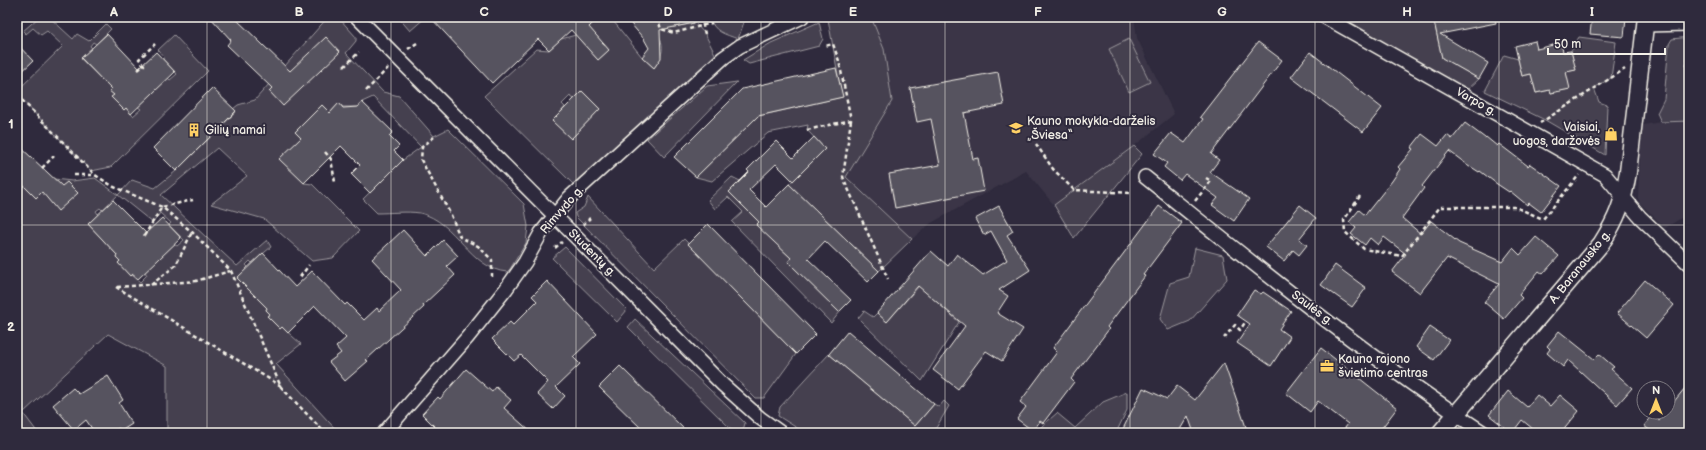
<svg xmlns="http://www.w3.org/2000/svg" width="1706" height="450" viewBox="0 0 1706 450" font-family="'Balsamiq Sans',sans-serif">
<rect width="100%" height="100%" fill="#2f2a3d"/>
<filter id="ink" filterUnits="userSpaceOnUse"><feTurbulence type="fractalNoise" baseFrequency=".025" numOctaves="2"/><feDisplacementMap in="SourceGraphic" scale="8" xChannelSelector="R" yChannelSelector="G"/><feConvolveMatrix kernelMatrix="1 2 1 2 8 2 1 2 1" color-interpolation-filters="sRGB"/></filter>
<g filter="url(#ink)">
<path fill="#3b3647" d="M871,17H1134L1137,38L1174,114L1138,143L1054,205L1026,171L931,223L912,239L846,177L892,101L884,49Z
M1689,121V213L1665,228L1640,203L1638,198L1641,135L1643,125L1661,122Z"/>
<path fill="#454050" stroke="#9c989c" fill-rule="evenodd" d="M39,17H49L73,39L77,34L89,41L106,24L111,29L96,44L93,42L90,46L92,48L81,59L111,89L110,91L114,95L112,97L124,110L126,108L133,116L141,109L138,107L168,78L170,80L177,74L163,59L164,57L158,50L174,35L208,71L111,167L91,171L17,95V91L63,46L47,31L41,35L33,28L26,34L23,31Z
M328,17H338L356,37V41L346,53L383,92L399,96L434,136L448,129L524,204L528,226L526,243L510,269L507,272C470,269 456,221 420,213C407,211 390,213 377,213L363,199L403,160L421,147L373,97L362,102L358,107H343L339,103L330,113L322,105L295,132L301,138L280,159L304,183L312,184L359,231L333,258L312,261L264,219L211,204L247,176L217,148L161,195L237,266L267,240L271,247L252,263L250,261L246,265L248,267L237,278L267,308L266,310L270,314L268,316L280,329L282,327L301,344L276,364L339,433H164L167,430V366L108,334L23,413L38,433H17V179L36,198L54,179L72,181L95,178L118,195L132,180L155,188L176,171L236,112L233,109L238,105L255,100ZM118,195L153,223L160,213L171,223L169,225L184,240L177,246L174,244L145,272L147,275L140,282L118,263L120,261L116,257L117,255L88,224L98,214L96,211L100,208L102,210Z
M398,17H426L410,31Z
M590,17H610L642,57L654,68C670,47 660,35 647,17L668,28L695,23L705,34L717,58L574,185L484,96L536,49L549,50L561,39L583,33ZM593,32L609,50L598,60L581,41ZM582,91L600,109L571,139L553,121L565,107L562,104L570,96L574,99Z
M710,17H743L744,22L738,39C725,34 713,32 710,17Z
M837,17H871L884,49L892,101L846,177L912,239L879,271L789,184L825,149L807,130L808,125L768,133L712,181L696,177L758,116L842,97L828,19Z
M1348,17H1433L1442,58L1479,79L1466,91L1347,20Z
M819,22L823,39L819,46L749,64L743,60L771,43Z
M1579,37L1616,42L1611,78L1594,88L1599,102L1607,105L1605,155L1545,120L1485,91L1504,55L1518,59L1522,76L1531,74L1536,93L1550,90L1551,93L1569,89L1566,72L1575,70L1571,51Z
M1689,37V121L1661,122L1657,113L1664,99L1669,44L1672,39Z
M1129,39L1150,82L1129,92L1109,49Z
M737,82L664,157L647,139L707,86Z
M1134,146L1142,154L1074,238L1054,205Z
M732,177L740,181L729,192L767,214L757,225L791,258L788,262L840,312L831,323L732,222L743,212L728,197L715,209L708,200Z
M588,197L654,268L684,239L796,354L764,398H755L576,217L575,213L584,207Z
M565,247L627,310L617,322L552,258Z
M1195,248L1223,255L1227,279L1190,321L1168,330L1160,319L1170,283L1189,277Z
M919,286L959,322L922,381L858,318L864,311L873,317L877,313L887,322Z
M635,319L745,423L744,427L739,433H735L628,327Z
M829,354L915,426L934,404L939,407L944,401L949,406L933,433H805L778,416L780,407Z
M1127,392V410L1116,433H1034L1057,413L1075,428L1103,402Z"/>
<path fill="#56525f" stroke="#f4f1e8" d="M210,17H234L290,71L326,37L340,52L283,106L269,91L272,88L227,45L231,40Z
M430,17H599L589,27L609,50L598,60L571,30L549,50L538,39L492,83Z
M625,17H693L694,23L660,30L661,58L654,68L642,57L649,48L644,39Z
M1433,17H1495L1496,23L1440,34L1488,63L1479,79L1442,58Z
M1592,17H1626L1624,37L1590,34Z
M107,34L139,68L156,52L175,72L131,114L126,108L124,110L111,97L114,95L109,91L111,89L81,58Z
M1535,41L1537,49L1561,43L1563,52L1571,51L1576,70L1566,72L1570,89L1551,93L1550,90L1536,93L1531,74L1522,76L1515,46Z
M1258,42L1282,60L1211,154L1219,160L1210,172L1249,199L1234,221L1212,205L1218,198L1185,174L1180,180L1164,167L1167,163L1154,154L1171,133L1185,143L1203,119L1200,117Z
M17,44L33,61L17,76Z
M1310,52L1382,108L1363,132L1291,77Z
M836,68L843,97L758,116L696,177L674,157L742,89Z
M998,72L1004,105L964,113L973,159L978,158L984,191L895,208L889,174L940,165L931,119L917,122L910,88Z
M212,88L236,111L176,171L153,148Z
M582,91L600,109L571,139L552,121Z
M362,102L393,132L389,136L399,146L394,151L403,160L370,193L351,174L360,165L341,146L304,183L279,159L301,138L295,132L322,105L330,113L339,103L343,108L358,107Z
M1465,123L1485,138L1486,137L1497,146L1499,144L1528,166L1530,164L1561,186L1541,212L1529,203L1527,205L1510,191L1509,192L1497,184L1480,171L1479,172L1465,163L1449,151L1422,186L1424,188L1402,218L1421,234L1431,221L1459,243L1502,262L1513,248L1520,255L1536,237L1559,256L1543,274L1539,271L1519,295L1522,298L1504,319L1484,302L1499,284L1447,258L1420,293L1392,272L1406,254L1384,237L1378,245L1370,238L1365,245L1351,234L1356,228L1349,222L1359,210L1365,215L1392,181L1400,169L1398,167L1413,149L1411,148L1422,134L1438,146L1447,135L1452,139Z
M814,137L825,149L793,181L776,164L749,190L766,207L789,184L879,271L868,282L825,241L808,259L851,300L839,312L788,262L791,258L756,225L759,222L729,192L749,172L747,170L776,141L793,158Z
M17,144L62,186L67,182L78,193L58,211L42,192L36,198L17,179Z
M113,200L146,233L162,218L181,238L138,279L132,274L130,276L118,263L120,261L116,257L117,255L88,224Z
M1300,205L1316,218L1299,239L1307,245L1299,255L1293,250L1284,261L1266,247Z
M999,206L1013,231L1007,235L1030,270L999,290L1008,296L997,313L1023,329L1002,361L986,351L958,389L933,370L965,326L918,286L887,322L877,313L931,251L948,266L957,254L983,275L1007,260L991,231L984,235L975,219Z
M1159,206L1182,223L1143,275L1145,276L1107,327L1109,329L1071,379L1074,382L1043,423L1040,421L1033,431L1017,419L1026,407L1020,402L1057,352L1053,348Z
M708,224L816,334L796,354L688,244Z
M403,230L427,256L443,240L458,256L447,266L455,275L423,305L424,307L366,360L368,361L345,381L329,362L341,353L336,347L346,338L315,306L288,333L282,327L280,329L267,316L270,314L266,310L267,308L237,278L263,253L295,287L312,271L345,305L347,303L364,320L377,308L379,311L401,290L372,259Z
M1335,265L1366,288L1352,307L1321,285Z
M1645,280L1674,305L1646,338L1617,313Z
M547,281L597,334L573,357L580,364L556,387L565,396L553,409L537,394L548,382L521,355L514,361L492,339L510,322L513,325L537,301L532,296Z
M1254,290L1261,294L1263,292L1291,311L1279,329L1290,337L1271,366L1237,343L1250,324L1237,315Z
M1430,327L1449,340L1434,360L1416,347Z
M848,331L934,404L915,426L829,354Z
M1559,331L1594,359L1599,354L1614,367L1611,369L1632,388L1617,405L1568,360L1563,367L1547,353L1550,349L1547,346Z
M1321,348L1397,408L1378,433H1341L1348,424L1318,401L1310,412L1286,393Z
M1224,363L1248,433H1194L1188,416L1178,433H1121L1143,388L1167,399L1177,386L1195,400Z
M620,366L688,433H646L599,387Z
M466,369L492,392L496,387L511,400L504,408L532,433H441L422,414L438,397L440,399Z
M108,376L123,400L119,403L132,424L121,431L119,428L110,433H95L86,420L74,430L53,405L73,388L79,394Z
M1689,383V433H1649L1651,431L1644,426L1653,415L1659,421L1666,412H1668V409Z
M1508,391L1527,407L1537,395L1550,406L1560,395L1579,411L1561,433H1538L1522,420L1512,433L1489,415Z"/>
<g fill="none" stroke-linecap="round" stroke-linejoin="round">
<g stroke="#f4f1e8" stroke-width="16">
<path id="minor" d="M357,17L723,385L760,418L781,433
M1325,17L1605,175L1640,217L1689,264
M1645,25L1689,24
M1145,177C1255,265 1366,356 1484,433
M384,433L467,338L506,289L525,262L541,233L569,198L723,58L740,46L802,17"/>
</g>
<g stroke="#f4f1e8" stroke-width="19">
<path id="tertiary" d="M1440,433L1601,244C1618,217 1623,203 1628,172L1646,17"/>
</g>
<path stroke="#f4f1e8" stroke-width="2.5" stroke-dasharray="4 3" stroke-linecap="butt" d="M657,17L661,29L674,33L712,23
M701,17L705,34
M408,49L417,43
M1689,50L1687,66H1689
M344,67L359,52
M138,70L144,65L139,59L155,44
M366,91L388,68
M17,95L95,175L114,187L162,207L192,232L231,271L281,387L325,433
M851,120L843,177L888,279
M1540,123L1625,69
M17,130L21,125
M807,130L851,120L839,61L833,44L825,46
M434,137L422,147L421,160L451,215L460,237L478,246L492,260V277
M1036,144L1053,169L1074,190L1132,193
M325,152L331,159L335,182
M42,168L54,156
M74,175H94
M1360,196L1344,220L1345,232L1364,249L1402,256L1440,207H1515L1543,219L1579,175
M1195,201L1211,181L1206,178
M583,225L590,218
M144,236L162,207L193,200
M555,248L562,242
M300,277L309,265
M151,285L176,265L192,232
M116,287L281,386
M117,287L196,281L230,271
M1224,338L1235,325L1240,330L1246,321"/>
<use href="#minor" stroke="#2f2a3d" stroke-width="13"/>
<use href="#tertiary" stroke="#2f2a3d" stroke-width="16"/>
</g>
</g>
<path fill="none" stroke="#f4f1e8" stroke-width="1" stroke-opacity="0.55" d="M207,17V433M391,17V433M576,17V433M761,17V433M945,17V433M1130,17V433M1315,17V433M1499,17V433M17,225H1689"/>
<defs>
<g id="school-bare" transform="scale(1.08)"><path d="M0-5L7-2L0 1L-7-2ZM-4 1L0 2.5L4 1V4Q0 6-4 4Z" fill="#ffd166" stroke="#2f2a3d" stroke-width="2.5" paint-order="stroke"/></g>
<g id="building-bare" transform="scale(1.08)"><path d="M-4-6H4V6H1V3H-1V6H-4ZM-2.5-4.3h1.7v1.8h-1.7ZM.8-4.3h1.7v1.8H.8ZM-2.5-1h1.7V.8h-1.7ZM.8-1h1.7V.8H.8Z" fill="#ffd166" stroke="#2f2a3d" stroke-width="2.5" paint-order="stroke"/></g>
<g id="shop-bare" transform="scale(1.08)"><path d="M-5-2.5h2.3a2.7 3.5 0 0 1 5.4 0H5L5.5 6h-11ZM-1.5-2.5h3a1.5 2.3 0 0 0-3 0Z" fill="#ffd166" stroke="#2f2a3d" stroke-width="2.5" paint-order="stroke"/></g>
<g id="office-bare" transform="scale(1.08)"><path d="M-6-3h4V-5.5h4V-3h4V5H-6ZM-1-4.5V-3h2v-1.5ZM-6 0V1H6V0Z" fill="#ffd166" stroke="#2f2a3d" stroke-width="2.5" paint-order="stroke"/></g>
</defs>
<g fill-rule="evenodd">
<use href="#school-bare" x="1016" y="128"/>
<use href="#building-bare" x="194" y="130"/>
<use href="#shop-bare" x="1611" y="134"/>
<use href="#office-bare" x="1327" y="366"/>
</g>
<g text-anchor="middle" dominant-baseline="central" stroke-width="4" stroke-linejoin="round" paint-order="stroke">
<g font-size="12" fill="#f4f1e8" stroke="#2f2a3d">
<text transform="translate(1476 102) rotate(30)">Varpo g.</text>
<text transform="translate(562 210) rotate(-49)">Rimvydo g.</text>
<text transform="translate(592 253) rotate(45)">Studentų g.</text>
<text transform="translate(1580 267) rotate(-51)">A. Baranausko g.</text>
<text transform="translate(1312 308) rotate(37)">Saulės g.</text>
</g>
<g font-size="12" fill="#f4f1e8" stroke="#2f2a3d" text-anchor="start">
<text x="1027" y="121">Kauno mokykla-darželis<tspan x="1027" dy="14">„Šviesa“</tspan></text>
<text x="1600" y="127" text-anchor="end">Vaisiai,<tspan x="1600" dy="14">uogos, daržovės</tspan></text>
<text x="205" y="130">Gilių namai</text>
<text x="1338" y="359">Kauno rajono<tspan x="1338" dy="14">švietimo centras</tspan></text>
</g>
</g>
<rect width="1706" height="450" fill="none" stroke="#2f2a3d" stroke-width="44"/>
<g transform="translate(1656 400)"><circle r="19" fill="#2f2a3d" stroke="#7e7a81"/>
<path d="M0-3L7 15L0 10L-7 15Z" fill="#ffd166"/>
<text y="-6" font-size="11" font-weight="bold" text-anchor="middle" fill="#f4f1e8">N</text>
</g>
<path d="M1548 48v6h117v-6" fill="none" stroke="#f4f1e8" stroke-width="2"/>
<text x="1554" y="48" font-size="12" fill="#f4f1e8" stroke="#2f2a3d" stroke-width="3" paint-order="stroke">50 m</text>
<rect x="22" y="22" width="1662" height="406" fill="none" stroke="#f4f1e8" stroke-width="1.5"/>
<g font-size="13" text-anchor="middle" font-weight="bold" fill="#f4f1e8">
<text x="114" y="16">A</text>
<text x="299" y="16">B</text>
<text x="484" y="16">C</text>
<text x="668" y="16">D</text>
<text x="853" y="16">E</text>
<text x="1038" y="16">F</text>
<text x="1222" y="16">G</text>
<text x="1407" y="16">H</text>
<text x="1592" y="16">I</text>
<text x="11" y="128">1</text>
<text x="11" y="331">2</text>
</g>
</svg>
